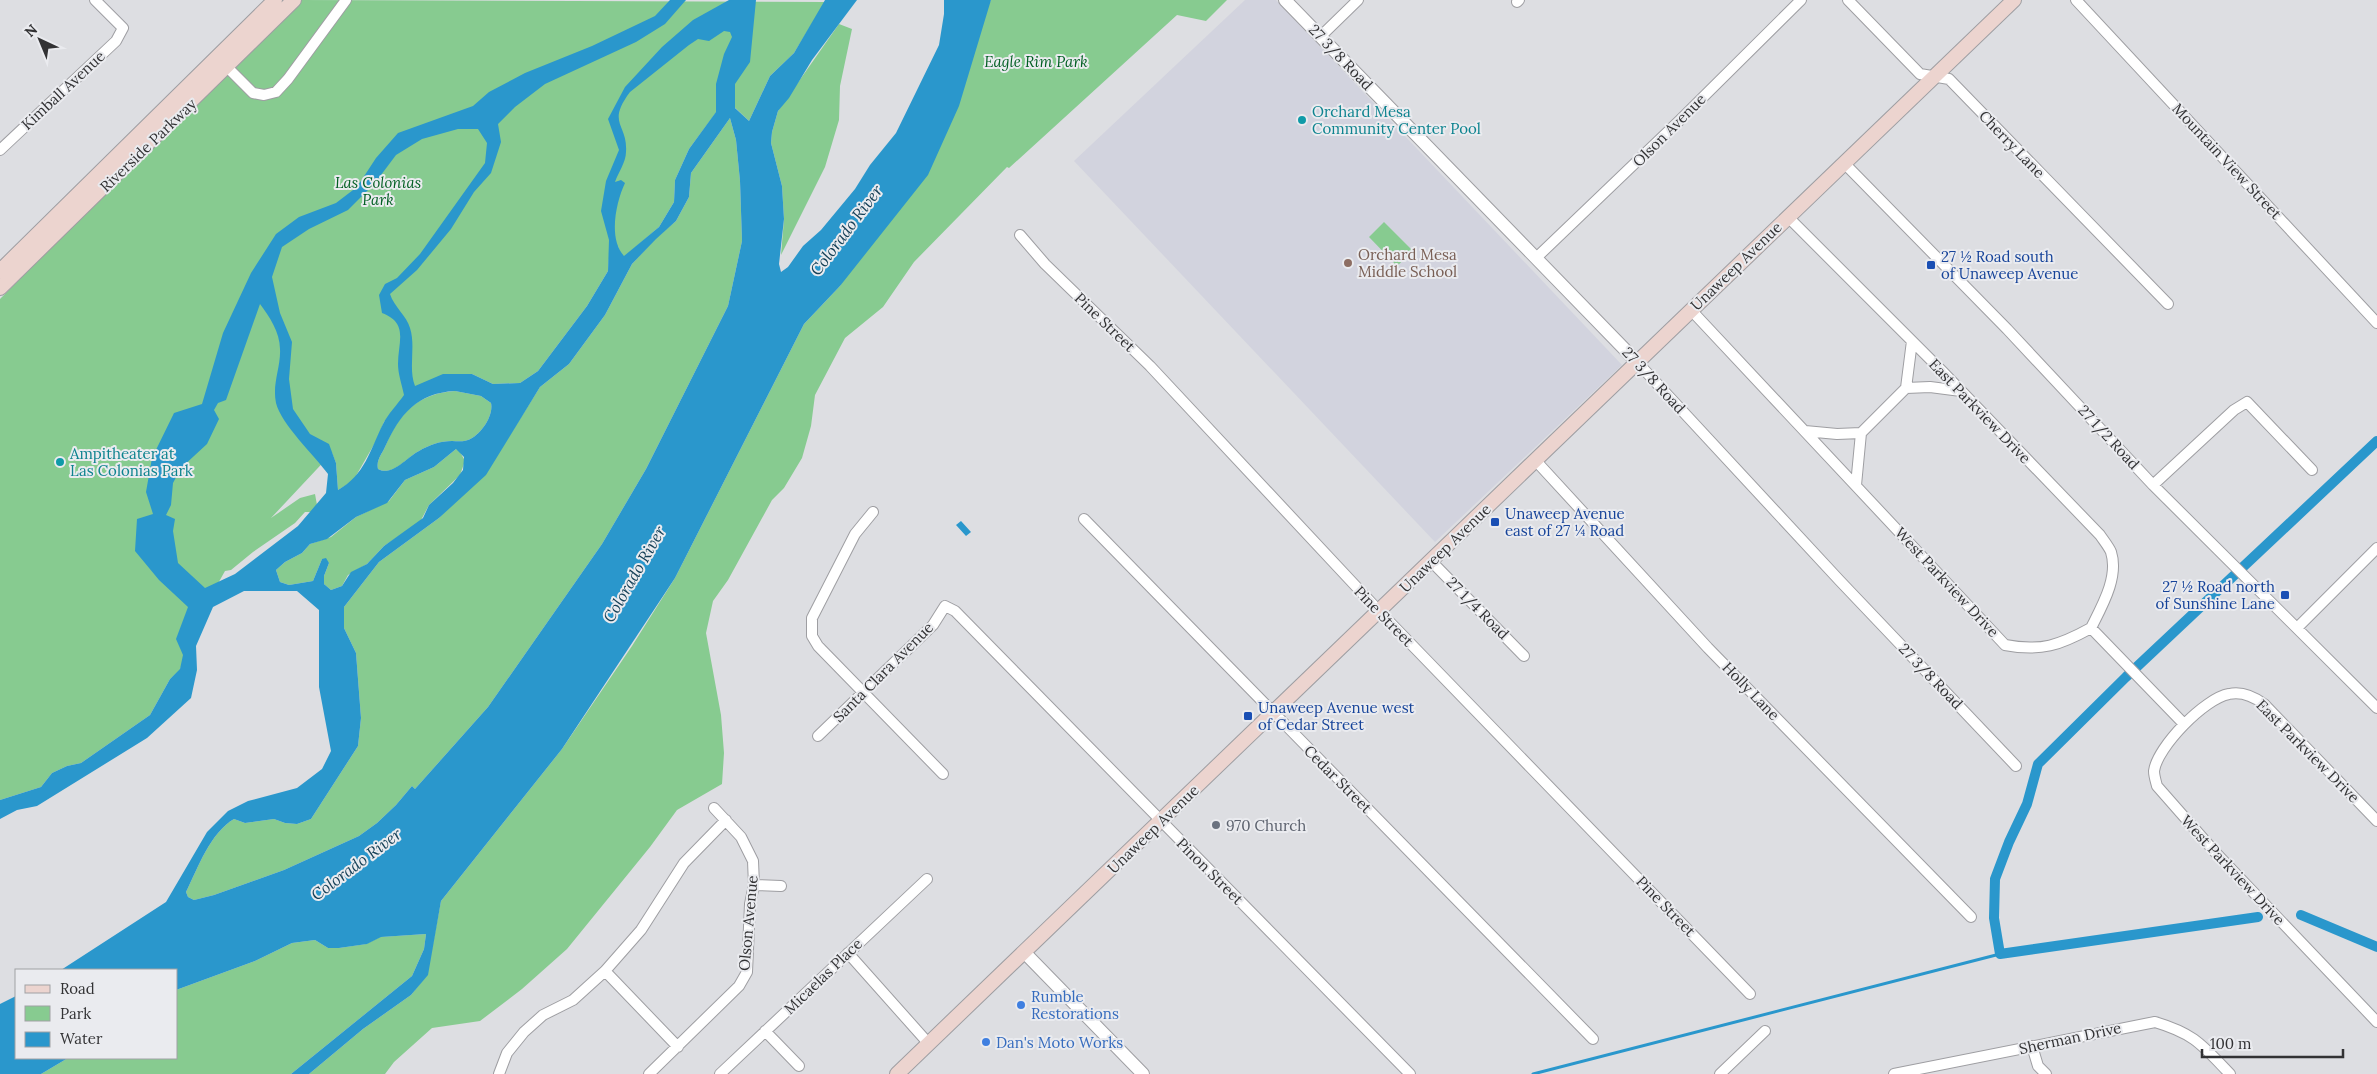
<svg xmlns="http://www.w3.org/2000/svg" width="2377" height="1074" viewBox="0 0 2377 1074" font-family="Lora,serif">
<rect width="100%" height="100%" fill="#dddee2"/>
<path fill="#d2d3de" d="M1245,0H1276L1622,365L1435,542L1074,161Z"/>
<path fill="#87cb90" d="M300,0L825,2L794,53L770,76L749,121L726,99L689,149L675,180L674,202L659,227L624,257L619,251L618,246L609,258L608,271L587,306L538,371L520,383L493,384L472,374L400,402L384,422L376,441L353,481L338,490L336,463L332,453L271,518L300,498L315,494L317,505L311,512H305L295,523L253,552L231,570L225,571L193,628L180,670L170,679L150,715L81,763L67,766L52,773L41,787L0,800V299Z
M991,0H1227L1206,21L1177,15L1009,168L1007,167L914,262L883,307L845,338L815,395L811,426L802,458L784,488L772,500L728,580L713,601L706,633L721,715L724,753L722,784L677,810L650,847L567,949L522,989L480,1021L432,1028L394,1062L385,1074H309L363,1029L411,995L427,975L441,901L562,749L632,646L675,578L804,324L840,286Z
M839,24L852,29L840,86L839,120L825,167L781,255L784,219L782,186L771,143L772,132L778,111Z
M730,118L736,140L740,181L742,241L728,306L646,469L602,544L488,707L415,789L412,786L396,805L377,823L359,836L284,870L214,895L194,900L188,897L186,892C198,868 210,833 234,819L245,823L274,819L285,823L297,824L311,819L358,746L361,718L356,653L344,628V607L379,562L439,518L503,446L540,387L569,364L605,315L632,264L656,238L676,221L689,197L691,173Z
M1384,222L1413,251L1397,266L1369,237Z
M455,391L481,396L491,403C494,416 480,436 468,440C463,442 457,441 452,441C440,441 429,445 419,451C407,457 393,477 378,469C376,460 382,454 385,447C399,413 417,394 455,391Z
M456,449L459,450L465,461L460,475L429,505L420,522L384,546L367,564L348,575L342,586L331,590L324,584V576L329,563L322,559L313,581L289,585L280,582L276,570L285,562L302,553L310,544L331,537L356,517L389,501L405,480L434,467Z
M426,934L424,949L412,976L291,1074H41L68,1058H176V990L255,961L292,943L315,940L328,948H339L366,944L380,937Z"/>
<path fill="#2a97cc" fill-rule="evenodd" d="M670,0H686L665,24L636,42L545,84L515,107L498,124L501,142L491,173L474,192L451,229L417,270L390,294C394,307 407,316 410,328C416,347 408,368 415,386L443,374H472L493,384L520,383L538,371L587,306L608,271L609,240L601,211L606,181L619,150L608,119L625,87L662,47L693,20L729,0H756L750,62L735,84V108L749,121L770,76L794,53L825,0H857L812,60L789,98L778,111L772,132L771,143L782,186L784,219L779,264L781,272L788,267L803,246L821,230L855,189L870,165L896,133L939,45L944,14V0H991L959,106L928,175L840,286L804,324L675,578L562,749L441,901L428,975L411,995L363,1029L309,1074H291L412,976L424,949L426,934L381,937L367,944L339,948H328L315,940L292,943L255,961L176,990V970H61L166,902L207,832L228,811L248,801L297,788L322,769L331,751L319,687V610L297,591H244L213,607L196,646L197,670L191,698L147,738L37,806L17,810L0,819V800L41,787L52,773L67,766L81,763L150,715L170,679L180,669L183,655L176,639L188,607L159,580L135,551L137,519L153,514L146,492L152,458L174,413L202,404L223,333L251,273L276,234L299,217L336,203L357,187L376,158L398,133L473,106L489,92L525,73L592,46L655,16ZM724,31L730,32L732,37L724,54L716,84V112L689,149L675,180L674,202L659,227L624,256C608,239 616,202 625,183L621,180L615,182C618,173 626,162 626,152C628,124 606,124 630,92L689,45L698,39L709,41ZM730,118L736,140L740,181L742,241L728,306L646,469L602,544L488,707L415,789L412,786L396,805L377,823L359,836L284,870L214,895L194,900L188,897L186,892C198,868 210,833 234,819L245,823L274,819L285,823L297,824L311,819L358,746L361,718L356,653L344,628V607L379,562L439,518L486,475L540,387L569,364L605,315L632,264L656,239L676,221L689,197L691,173ZM458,129H478L487,143L485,163L420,254L397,278L385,284L379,295L382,313C409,323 398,342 398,364C398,374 402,385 404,395C397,405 388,414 383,424C370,450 365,475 338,490L336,463L329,444L310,434L293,409L289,379L292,342L280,313L272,277L282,247L309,229L348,210L375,183L396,155L422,139ZM260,304C269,316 280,332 280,349C281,367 272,384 276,403C281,424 315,456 328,474L326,493L298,526L235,574L205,588L178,563L173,531L175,519L166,515L171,505L173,483L181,468L207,444L219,419L214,410L218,403L226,400ZM455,391L481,396L491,403C494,416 480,436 468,440C463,442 457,441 452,441C440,441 429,445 419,451C407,457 392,477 378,469C376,460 382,454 385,447C400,414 417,393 455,391ZM456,449L464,457L463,470L453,483L429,505L423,518L384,546L367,564L351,572L342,586L331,590L324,584V576L329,563L326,558L322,559L313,581L289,585L280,582L276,570L285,562L302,553L310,544L327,539L356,517L387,503L405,480L434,467Z
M961,521L971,532L966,536L956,525Z
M16,996V1058H68L41,1074H0V1004Z"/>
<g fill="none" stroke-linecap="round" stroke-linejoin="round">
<path stroke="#2a97cc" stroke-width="3" d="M1533,1074L2000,954"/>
<path stroke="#2a97cc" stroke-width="10" d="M2301,915L2377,947
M2258,917L2000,954L1994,918L1995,879L2009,842L2027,804L2038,764L2126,677L2377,441"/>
<g stroke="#9e9ea2" stroke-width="12">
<path id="minor" d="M1848,0L1920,74L1949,79L2168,304
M2076,0L2377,323
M1517,2L1519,0
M1321,36L1358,0
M227,67L253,93L264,95L276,92L288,79L346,0
M0,150L116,41L123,28L95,0
M1844,163L2007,329L2153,485L2377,708
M1788,217L1943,372L2100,535C2104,541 2109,547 2111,552C2119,577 2102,606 2091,628
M1020,235L1045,264L1150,366L1379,611L1750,994
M1536,258L1679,121L1801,0
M1691,310L2005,645C2041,652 2060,645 2091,628
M1637,362L1840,581L2016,766
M1906,388L1930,387L1961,391
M1805,431L1837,434L1861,433L1906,388L1912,341
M1536,461L1708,648L1971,917
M1856,485L1861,433
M2153,485L2234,410L2247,402L2312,470
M873,512L855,534L812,618V636L818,646L943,774
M1084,519L1593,1039
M1431,561L1524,656
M2298,627L2377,548
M2091,628L2184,724
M818,736L933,625L945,606L955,611L1410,1074
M2377,821L2264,704C2253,696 2242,691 2229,694C2205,698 2157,747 2154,771C2154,776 2156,782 2157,786L2215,852L2377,1022
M754,885L781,886
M848,953L929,1044
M605,971L678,1047
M765,1031L799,1066
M2032,1046L2038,1066L2046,1074
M499,1074L507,1053L524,1032L543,1015L573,1000L605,971L641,930L684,863L726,820
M649,1074L739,986L747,972L750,904L754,885L753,861L741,837L714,808
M720,1074L927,879
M1720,1074L1765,1031
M1894,1074L2155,1022C2195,1034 2202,1045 2230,1074"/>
</g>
<g stroke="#9e9ea2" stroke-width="14">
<path id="tertiary" d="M1285,0L1637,362
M1024,952L1143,1074"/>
</g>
<g stroke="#9e9ea2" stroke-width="16">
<path id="secondary" d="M0,271L275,0
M0,288L294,0
M897,1074L2014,0"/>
</g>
<use href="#minor" stroke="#fff" stroke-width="10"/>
<use href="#tertiary" stroke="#fff" stroke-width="12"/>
<use href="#secondary" stroke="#ecd4cf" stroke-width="14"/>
</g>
<g fill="#0f9aa8" stroke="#eaebef" stroke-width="2">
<circle cx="1302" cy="120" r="5"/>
<circle cx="60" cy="462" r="5"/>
</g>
<circle fill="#8d6e63" stroke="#eaebef" stroke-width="2" cx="1348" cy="263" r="5"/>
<g fill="#1a4fb4" stroke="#eaebef" stroke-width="2">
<rect x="1926" y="260" width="10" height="10" rx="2.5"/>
<rect x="1490" y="517" width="10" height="10" rx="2.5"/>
<rect x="2280" y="590" width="10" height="10" rx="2.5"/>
<rect x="1243" y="711" width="10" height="10" rx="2.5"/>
</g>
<circle fill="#6b7280" stroke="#eaebef" stroke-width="2" cx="1216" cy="825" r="5"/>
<g fill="#3f7fe0" stroke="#eaebef" stroke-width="2">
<circle cx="1021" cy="1005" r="5"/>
<circle cx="986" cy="1042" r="5"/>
</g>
<g text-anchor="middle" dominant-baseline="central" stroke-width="4" stroke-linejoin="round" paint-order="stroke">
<g font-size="15" fill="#323234" stroke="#eaebef">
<text transform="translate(1341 57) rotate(46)">27 3/8 Road</text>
<text transform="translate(63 90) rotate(-43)">Kimball Avenue</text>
<text transform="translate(1669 130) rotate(-45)">Olson Avenue</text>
<text transform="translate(2012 144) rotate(46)">Cherry Lane</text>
<text transform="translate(148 145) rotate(-44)">Riverside Parkway</text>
<text transform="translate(2227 161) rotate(47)">Mountain View Street</text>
<text transform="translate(1736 266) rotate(-44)">Unaweep Avenue</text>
<text transform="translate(1105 322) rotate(44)">Pine Street</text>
<text transform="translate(1654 380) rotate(47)">27 3/8 Road</text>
<text transform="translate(1980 411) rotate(46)">East Parkview Drive</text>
<text transform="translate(2109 437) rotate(47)">27 1/2 Road</text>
<text transform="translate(1445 548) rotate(-44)">Unaweep Avenue</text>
<text transform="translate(1947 582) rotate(47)">West Parkview Drive</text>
<text transform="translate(1478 608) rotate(45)">27 1/4 Road</text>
<text transform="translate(1384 616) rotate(46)">Pine Street</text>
<text transform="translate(883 672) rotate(-45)">Santa Clara Avenue</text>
<text transform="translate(1931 676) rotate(46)">27 3/8 Road</text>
<text transform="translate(1751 691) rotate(46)">Holly Lane</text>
<text transform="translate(2308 751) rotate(45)">East Parkview Drive</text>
<text transform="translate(1338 779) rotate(45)">Cedar Street</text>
<text transform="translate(1153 829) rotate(-44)">Unaweep Avenue</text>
<text transform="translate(2233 870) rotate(47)">West Parkview Drive</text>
<text transform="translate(1210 871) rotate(45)">Pinon Street</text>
<text transform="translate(1666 906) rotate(46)">Pine Street</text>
<text transform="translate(748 923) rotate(-85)">Olson Avenue</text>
<text transform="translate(823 976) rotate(-44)">Micaelas Place</text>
<text transform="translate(2070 1038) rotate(-12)">Sherman Drive</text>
</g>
<g font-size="15" font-style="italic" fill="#015f22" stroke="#eaebef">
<text x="1036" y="61">Eagle Rim Park</text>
<text x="378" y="182">Las Colonias<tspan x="378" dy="17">Park</tspan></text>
</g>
<g font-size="15" fill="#0d838f" stroke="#eaebef" text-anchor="start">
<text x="1312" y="111">Orchard Mesa<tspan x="1312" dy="17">Community Center Pool</tspan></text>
<text x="70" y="453">Ampitheater at<tspan x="70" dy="17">Las Colonias Park</tspan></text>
</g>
<g font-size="15" fill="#785e54" stroke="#eaebef" text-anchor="start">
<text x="1358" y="254">Orchard Mesa<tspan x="1358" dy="17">Middle School</tspan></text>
</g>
<g font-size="15" fill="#164399" stroke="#eaebef" text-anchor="start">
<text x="1941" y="256">27 ½ Road south<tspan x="1941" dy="17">of Unaweep Avenue</tspan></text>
<text x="1505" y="513">Unaweep Avenue<tspan x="1505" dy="17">east of 27 ¼ Road</tspan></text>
<text x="2275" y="586" text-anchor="end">27 ½ Road north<tspan x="2275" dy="17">of Sunshine Lane</tspan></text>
<text x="1258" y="707">Unaweep Avenue west<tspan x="1258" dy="17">of Cedar Street</tspan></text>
</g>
<g font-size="15" fill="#5b616d" stroke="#eaebef" text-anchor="start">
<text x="1226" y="825">970 Church</text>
</g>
<g font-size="15" fill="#366cbe" stroke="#eaebef" text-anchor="start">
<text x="1031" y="996">Rumble<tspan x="1031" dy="17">Restorations</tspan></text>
<text x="996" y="1042">Dan's Moto Works</text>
</g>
<g font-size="16" font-style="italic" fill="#164158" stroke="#eaebef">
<text transform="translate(846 230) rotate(-53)">Colorado River</text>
<text transform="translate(634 574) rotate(-60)">Colorado River</text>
<text transform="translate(356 864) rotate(-37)">Colorado River</text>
</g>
</g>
<rect x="15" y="969" width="162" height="90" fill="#eaebef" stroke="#a0a1a4"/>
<rect x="25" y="985" width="25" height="8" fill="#ecd4cf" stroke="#a0a1a4"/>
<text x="60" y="994" font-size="15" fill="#323234">Road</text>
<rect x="25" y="1006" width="25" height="15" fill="#87cb90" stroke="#a0a1a4"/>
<text x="60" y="1019" font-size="15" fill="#323234">Park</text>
<rect x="25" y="1032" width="25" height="15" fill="#2a97cc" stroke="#a0a1a4"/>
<text x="60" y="1044" font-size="15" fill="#323234">Water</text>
<g transform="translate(40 40) rotate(316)" stroke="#eaebef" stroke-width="4" paint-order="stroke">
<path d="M0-4L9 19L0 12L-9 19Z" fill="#323234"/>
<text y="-8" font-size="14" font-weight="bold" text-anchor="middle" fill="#323234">N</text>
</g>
<path d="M2202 1049v8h141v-8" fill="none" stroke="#323234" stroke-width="2.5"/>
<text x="2210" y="1049" font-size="15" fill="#323234" stroke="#eaebef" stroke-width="4" paint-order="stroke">100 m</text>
</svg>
